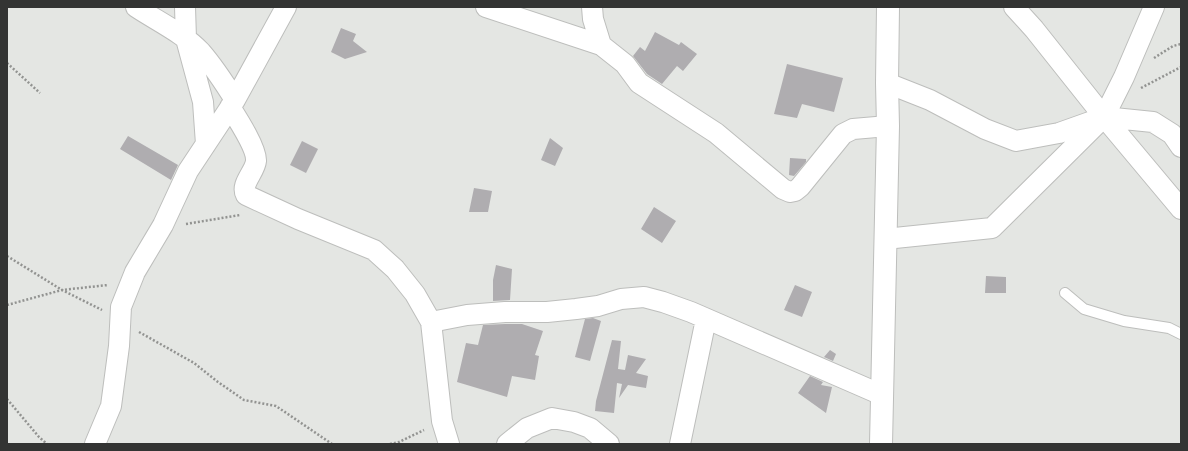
<svg xmlns="http://www.w3.org/2000/svg" width="1188" height="451" viewBox="0 0 1188 451" font-family="'Roboto Condensed',sans-serif">
<rect width="100%" height="100%" fill="#e4e6e3"/>
<path fill="#afadb0" d="M341,28L356,34L353,41L367,52L345,59L331,52Z
M655,32L679,45L681,42L697,54L683,71L677,66L662,84L647,74L633,56L640,47L645,51Z
M787,64L843,78L834,112L802,104L797,118L774,114Z
M128,136L178,165L171,180L120,149Z
M550,138L563,148L555,166L541,160Z
M302,141L318,149L306,173L290,165Z
M790,158L806,159V162L794,176L789,175Z
M474,188L492,191L488,212H469Z
M654,207L676,221L662,243L641,229Z
M496,265L512,269L510,300L493,301V280Z
M986,276L1006,277V293H985Z
M795,285L812,292L802,317L784,310Z
M593,318L601,321L590,361L575,357L585,319Z
M505,324H522L543,331L535,355L539,356L535,380L512,376L507,397L457,382L466,343L478,345L483,325Z
M612,340L621,341L618,369L625,370L628,355L646,359L636,373L648,376L646,388L628,385L619,398L622,384L617,383L614,413L595,411L596,401Z
M830,350L836,354L833,361L824,357Z
M810,376L823,382L821,385L832,387L826,413L798,393Z"/>
<g fill="none" stroke-linecap="round" stroke-linejoin="round">
<g stroke="#bdbebc" stroke-width="12">
<path id="lane" d="M1065,293L1084,309L1124,321L1169,328L1181,334"/>
</g>
<g stroke="#bdbebc" stroke-width="22">
<path id="street" d="M136,7C157,21 183,33 201,52C214,67 225,84 235,100
M185,7L186,39L203,102L206,144
M486,7L601,45L625,64L639,83L716,133L783,189L790,192L795,191L800,187L843,134L853,129L888,126
M592,7L593,19L601,45
M1014,7L1034,29L1104,117L1181,209
M887,83L930,100L985,129L1016,141L1059,133L1104,117L1153,122L1172,134L1181,147
M230,107C237,118 257,149 256,161C255,172 240,184 246,195L298,219L374,250L395,269L415,294L431,322L442,421L449,444
M885,239L992,228L1104,117L1124,77L1154,7
M431,322L467,315L505,312H547L576,309L598,306L621,299L644,297L663,302L691,312L882,395
M95,444L111,406L119,346L121,307L135,272L163,225L188,171L235,100L286,7
M507,444L527,428L552,418L574,422L590,428L609,444
M680,444L706,319"/>
</g>
<g stroke="#bdbebc" stroke-width="24">
<path id="secondary" d="M881,444L888,126L887,83L888,7"/>
</g>
<path stroke="#929391" stroke-width="2.5" stroke-dasharray="2 2" stroke-linecap="butt" d="M1154,58L1173,46L1181,44
M7,63L40,93
M1141,88L1181,67
M186,224L240,215
M7,256L62,290L102,310
M7,305L62,290L108,285
M139,332L194,363L218,382L244,400L276,406L332,444
M7,399L39,437L47,444
M390,444L399,442L424,430"/>
<use href="#lane" stroke="#fff" stroke-width="10"/>
<use href="#street" stroke="#fff" stroke-width="20"/>
<use href="#secondary" stroke="#fff" stroke-width="22"/>
</g>
<rect width="1188" height="451" fill="none" stroke="#333433" stroke-width="16"/>
</svg>
